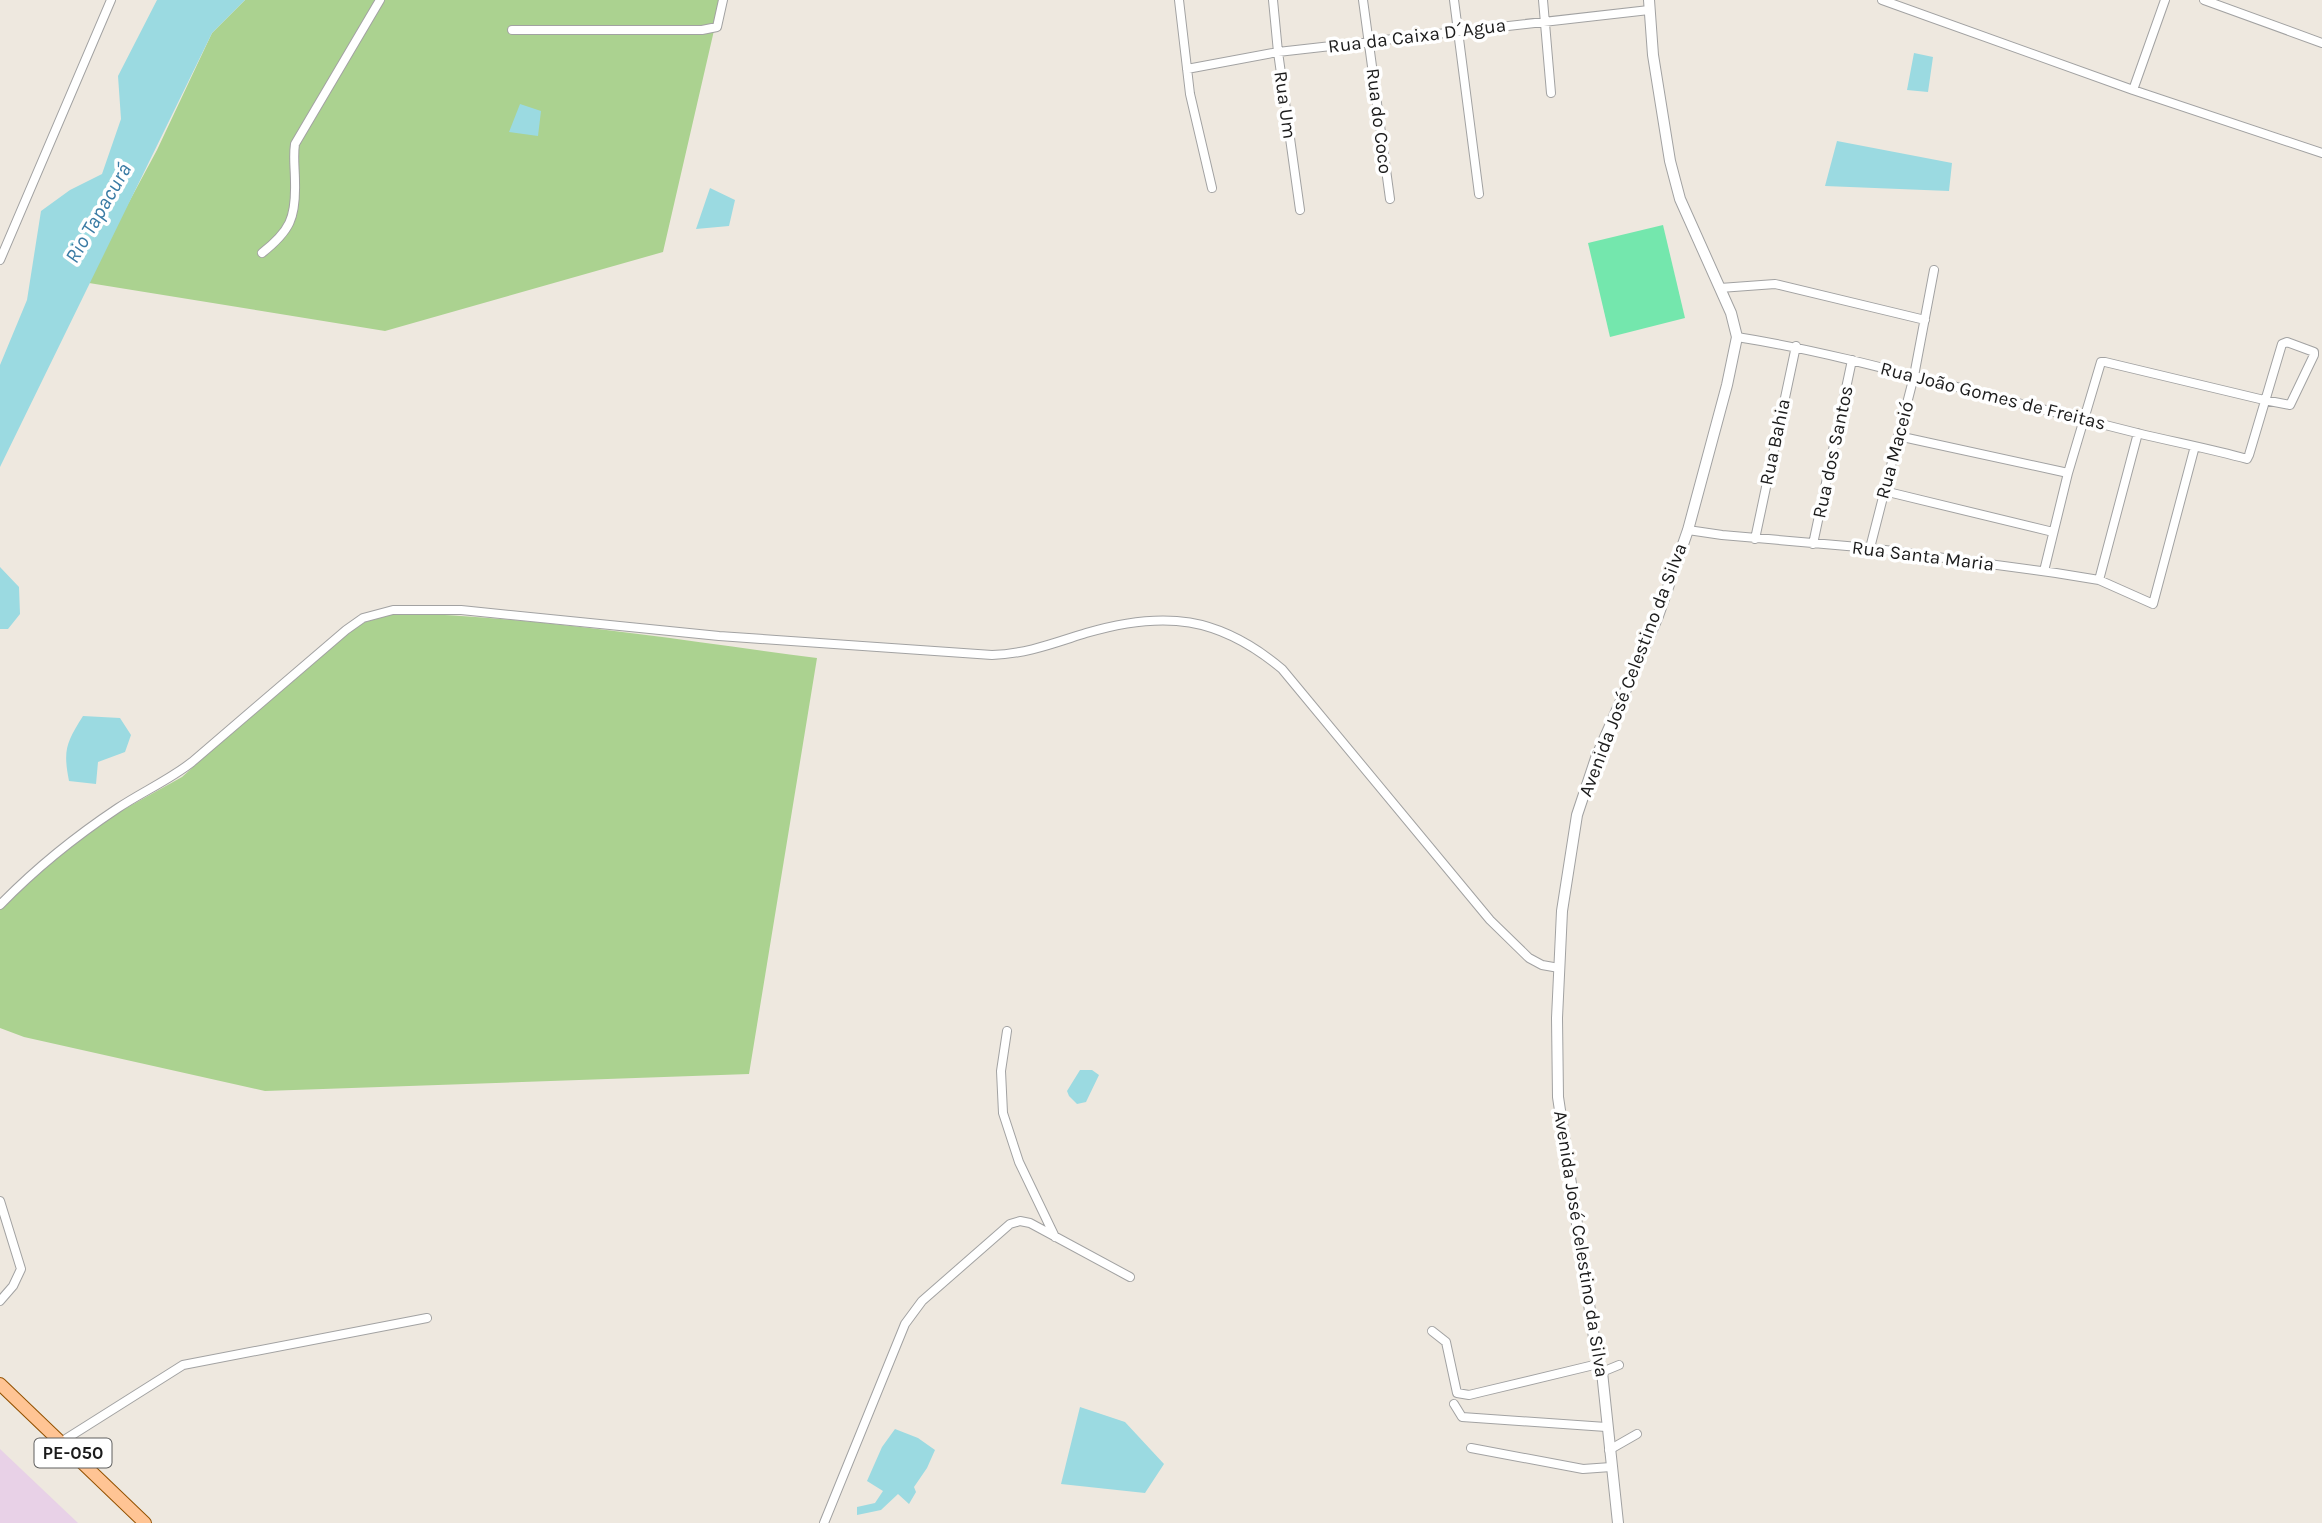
<svg xmlns="http://www.w3.org/2000/svg" width="2322" height="1523" viewBox="0 0 2322 1523" font-family="Karla,sans-serif">
<rect width="100%" height="100%" fill="#eee8df"/>
<path fill="#e8d1e7" d="M0,1449L78,1523H0Z"/>
<path fill="#abd290" d="M245,0H721L663,252L385,331L89,283L115,228L157,150L212,33Z
M398,613C539,617 678,640 817,658L749,1074L265,1091L24,1037L0,1028V905L85,831L182,777L329,645L365,622Z"/>
<path fill="#74e7ad" d="M1663,225L1685,318L1610,337L1588,243Z"/>
<path fill="#9bdae1" d="M157,0H245L212,33L0,467V365L27,300L41,211L70,190L102,174L121,119L118,76Z
M1914,53L1933,57L1928,92L1907,90Z
M520,104L541,111L538,136L509,132Z
M1837,141L1952,163L1949,191L1825,186Z
M710,188L735,200L729,226L696,229Z
M0,567L19,587L20,614L8,629H0Z
M83,716L120,718L131,735L125,752L98,762L96,784L69,781C63,750 66,743 83,716Z
M1080,1070H1092L1099,1075L1086,1102L1077,1104L1069,1096L1067,1091Z
M1080,1407L1125,1422L1164,1464L1145,1493L1061,1484Z
M895,1429L918,1438L935,1450L927,1468L914,1487L916,1492L909,1504L898,1494L881,1510L857,1515V1507L875,1503L883,1491L867,1481L882,1447Z"/>
<g fill="none" stroke-linecap="round" stroke-linejoin="round">
<g stroke="#a2a2a2" stroke-width="10">
<path id="minor" d="M1179,0L1190,94L1212,188
M1273,0L1278,52L1300,210
M1363,0L1390,199
M1454,0L1479,194
M1543,0L1551,93
M1882,0L2133,90L2322,153
M2204,0L2322,43
M512,30H702L717,27L723,0
M1187,69L1278,52L1649,10
M2133,90L2165,0
M262,253C290,231 296,218 295,182C295,168 293,157 295,144L380,0
M0,260L111,0
M1720,288L1775,284L1925,320
M1737,337C1832,352 1924,379 2018,403C2058,413 2097,423 2137,433C2174,442 2211,449 2247,459L2249,455L2282,344L2287,342L2314,352V355L2290,405L2264,400L2105,362H2101L2068,473L2044,571
M1898,436L2068,473
M1884,491L2053,532
M1688,530L1722,535L1870,548L2056,573L2099,580L2153,604L2195,446
M1755,539L1796,346
M1813,544L1852,360
M1870,548L1914,376L1934,270
M2099,580L2138,433
M0,905C35,869 76,836 118,808C142,792 169,780 192,762L346,630L363,618L393,610H461L719,636L992,655C1026,654 1054,643 1086,633C1164,610 1219,616 1282,669L1490,920L1529,958L1542,965L1559,968
M1007,1031L1001,1071L1003,1113L1019,1162L1055,1237
M0,1201L21,1269L13,1286L0,1301
M1432,1331L1446,1342L1457,1393L1469,1395L1598,1364
M1602,1372L1619,1365
M1454,1404L1462,1417L1606,1427
M61,1442L183,1365L427,1318
M1471,1448L1583,1469L1611,1467
M1609,1450L1637,1434
M824,1523L905,1324L922,1301L1010,1224L1020,1221L1030,1223L1130,1277"/>
</g>
<g stroke="#a2a2a2" stroke-width="12">
<path id="tertiary" d="M1618,1523L1602,1372L1598,1364L1558,1097L1557,1018L1562,911L1577,815L1596,758L1658,616L1688,530L1727,385L1737,337L1731,313L1680,199L1670,161L1653,55L1649,0"/>
</g>
<g stroke="#935100" stroke-width="14">
<path id="primary" d="M0,1384L145,1523"/>
</g>
<use href="#minor" stroke="#fff" stroke-width="8"/>
<use href="#tertiary" stroke="#fff" stroke-width="10"/>
<use href="#primary" stroke="#ffc494" stroke-width="12"/>
</g>
<g text-anchor="middle" dominant-baseline="central" stroke-width="7" stroke-linejoin="round" paint-order="stroke">
<rect fill="#fff" stroke="#5f5f5f" stroke-width="2" x="34.5" y="1438.5" width="77" height="29" rx="5"/>
<g font-size="18" font-weight="bold" fill="#1b1b1b">
<text x="73" y="1453">PE-050</text>
</g>
<g font-size="19" fill="#1b1b1b" stroke="#fff">
<text transform="translate(1417 36) rotate(-7)">Rua da Caixa D´Agua</text>
<text transform="translate(1285 105) rotate(82)">Rua Um</text>
<text transform="translate(1379 121) rotate(83)">Rua do Coco</text>
<text transform="translate(1993 396) rotate(14)">Rua João Gomes de Freitas</text>
<text transform="translate(1775 442) rotate(-78)">Rua Bahia</text>
<text transform="translate(1895 450) rotate(-75)">Rua Maceió</text>
<text transform="translate(1833 452) rotate(-78)">Rua dos Santos</text>
<text transform="translate(1923 556) rotate(7)">Rua Santa Maria</text>
<text transform="translate(1633 670) rotate(-69)">Avenida José Celestino da Silva</text>
<text transform="translate(1581 1244) rotate(81)">Avenida José Celestino da Silva</text>
</g>
<g font-size="21" font-style="italic" fill="#3a7ba4" stroke="#fff">
<text transform="translate(98 213) rotate(-60)">Rio Tapacurá</text>
</g>
</g>
</svg>
